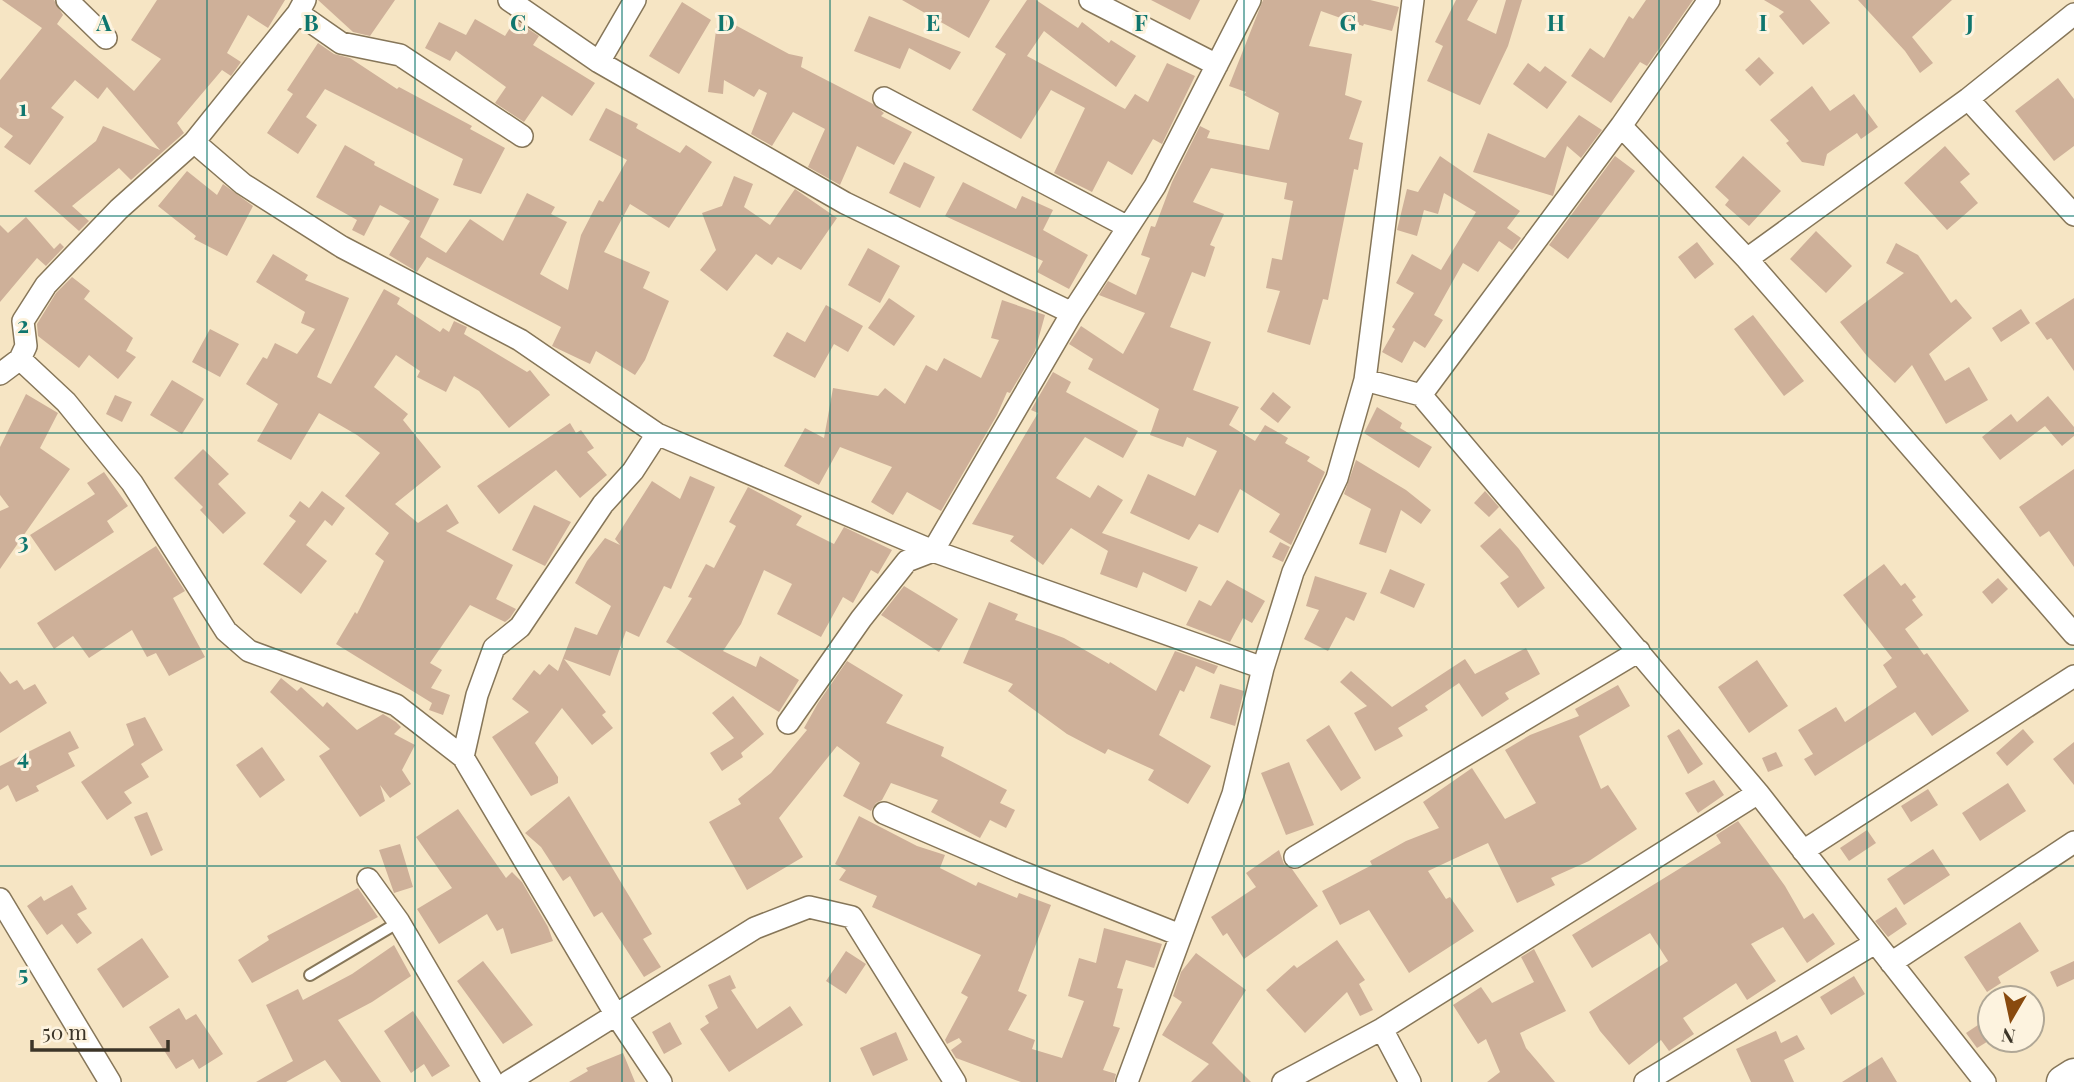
<svg xmlns="http://www.w3.org/2000/svg" width="2074" height="1082" viewBox="0 0 2074 1082" font-family="'Playfair Display',serif">
<rect width="100%" height="100%" fill="#f6e5c4"/>
<path fill="#ceb099" d="M2,0H54L63,15L57,24L134,91L161,59L131,40L157,0H285L268,28L248,15L227,53L241,62L231,76L222,70L177,123L184,133L131,180L119,168L72,206L89,221L79,231L34,191L96,141L103,126L160,150L107,87L98,99L75,80L51,108L64,117L30,165L4,147L13,136L0,127V80L42,28Z
M318,0H395L370,36L353,32Z
M902,0H990L969,38Z
M1027,0H1036L1078,28L1082,22L1109,43L1111,40L1136,56L1116,87L1044,31L1027,56L1125,109L1135,94L1148,102L1167,63L1195,76L1162,144L1153,139L1132,175L1108,161L1092,192L1054,173L1085,108L1051,90L1021,139L972,110L1006,54L995,47Z
M1151,0H1200L1190,20Z
M1263,0H1370L1399,7L1392,31L1364,24L1363,26L1321,11L1309,46L1352,54L1345,95L1362,101L1349,139L1363,143L1358,170L1354,169L1328,300L1323,299L1310,345L1267,332L1280,291L1266,288L1272,258L1282,260L1293,201L1284,199L1287,183L1211,168L1193,202L1224,214L1210,245L1215,247L1205,277L1192,272L1170,327L1211,342L1193,390L1239,407L1229,425L1255,441L1265,425L1288,438L1285,443L1310,457L1307,461L1325,472L1291,545L1269,532L1280,514L1240,489L1218,533L1199,524L1189,540L1130,513L1148,474L1195,496L1217,451L1187,437L1183,447L1150,435L1159,409L1088,369L1093,359L1069,344L1081,326L1123,354L1145,313L1099,295L1108,281L1136,295L1150,258L1141,255L1151,226L1155,227L1172,182L1200,126L1210,131L1207,138L1269,150L1279,113L1244,95L1246,92L1229,86Z
M1456,0H1478L1467,20L1496,34L1506,0H1522L1508,46L1480,105L1427,81L1443,46L1435,42Z
M1646,0H1693L1647,66L1640,62L1611,103L1571,76L1590,48L1604,58L1629,16L1633,19Z
M1764,0H1810L1830,23L1803,45L1779,16L1784,12Z
M1858,0H1952L1912,37L1933,63L1920,73L1905,51Z
M682,2L711,20L679,74L649,56Z
M869,16L961,52L950,70L909,48L900,69L854,51Z
M475,19L505,36L515,20L539,36L533,45L595,83L572,116L542,96L524,122L495,103L506,87L456,51L450,61L425,48L439,22L466,35Z
M724,19L789,54L803,57L801,67L873,104L884,113L881,116L912,132L894,165L857,146L840,185L808,167L825,129L793,112L772,146L751,134L767,93L759,89L754,97L724,80L723,94L708,92L717,23L721,25Z
M318,43L334,54L350,58L397,89L399,87L472,126L470,129L505,148L481,194L453,185L463,159L325,89L306,117L317,125L298,154L267,133L293,94L287,90Z
M1759,57L1774,73L1760,86L1745,70Z
M1528,63L1540,72L1545,66L1567,82L1547,109L1513,84Z
M2058,78L2074,99V146L2054,161L2015,111Z
M1812,86L1830,111L1854,94L1878,127L1861,139L1857,133L1827,154L1824,166L1802,162L1786,143L1789,141L1770,120Z
M606,108L638,124L636,128L680,153L686,145L712,162L669,228L630,204L604,252L650,272L643,288L669,301L645,360L635,375L596,351L590,364L552,346L561,327L427,257L417,272L389,255L410,221L380,205L364,236L352,230L357,220L316,197L345,145L375,162L374,165L439,199L420,237L446,253L470,219L503,241L527,193L555,207L551,214L567,222L540,274L568,290L581,235L599,200L603,202L627,160L589,140Z
M1579,115L1602,130L1581,158L1567,146L1553,196L1473,172L1488,133L1545,158Z
M1945,146L1970,174L1960,182L1978,203L1947,230L1904,183Z
M1440,156L1520,211L1507,228L1521,238L1512,250L1499,241L1478,272L1463,263L1434,315L1443,320L1425,348L1414,341L1402,363L1382,352L1395,329L1392,327L1414,293L1396,283L1412,254L1441,270L1476,212L1444,193L1438,214L1424,210L1417,236L1397,230L1407,189L1418,192Z
M1615,156L1635,171L1568,259L1549,245Z
M1743,156L1781,191L1749,226L1725,205L1729,200L1715,187Z
M904,162L935,177L920,208L889,193Z
M187,171L217,195L223,184L253,206L227,256L194,239L196,236L158,206Z
M734,176L753,184L744,207L770,225L795,189L837,218L801,270L778,257L772,265L756,254L727,291L700,270L716,250L702,213L722,206Z
M963,182L1016,209L1022,196L1053,210L1043,230L1088,255L1069,289L1037,272L1043,261L945,216Z
M26,217L54,249L60,243L64,247L46,266L37,258L0,302V225L8,233Z
M1816,231L1852,266L1826,293L1790,259Z
M1697,242L1714,264L1695,279L1678,257Z
M1896,243L1918,255L1951,303L1956,299L1972,318L1929,354L1945,381L1969,367L1988,400L1946,424L1912,365L1895,383L1867,356L1840,322L1904,273L1886,263Z
M868,248L900,266L880,303L848,285Z
M273,254L308,275L305,280L349,298L317,377L331,384L384,289L400,298L397,304L440,332L443,328L449,332L454,321L467,327L464,334L527,372L530,370L550,395L509,428L479,391L454,376L446,392L417,377L420,371L396,355L374,387L408,414L403,420L441,467L395,504L418,523L447,504L459,523L446,531L513,565L496,599L516,609L510,618L505,622L470,605L430,663L442,670L431,688L450,695L443,715L429,710L432,703L336,644L355,612L357,614L384,561L375,554L389,533L345,496L380,453L357,435L319,413L291,460L257,441L278,404L246,384L263,357L267,359L275,343L297,354L315,329L301,323L305,312L256,282Z
M72,277L90,291L84,299L133,338L126,351L136,357L118,379L89,355L79,368L38,336L37,324L56,293Z
M889,298L915,316L894,346L868,328Z
M2074,298V371L2051,338L2047,340L2035,323Z
M1002,300L1045,315L1035,351L1010,393L1007,392L997,415L941,511L907,492L893,515L871,502L892,467L840,447L819,485L784,466L805,428L824,438L833,388L878,396L885,388L905,404L926,365L937,371L944,358L981,378L999,340L991,338Z
M826,305L863,326L848,352L834,344L815,378L773,356L787,332L805,342Z
M2021,309L2030,323L2001,342L1992,328Z
M1753,315L1804,381L1784,396L1734,329Z
M210,329L239,344L220,377L192,362Z
M1053,372L1071,382L1066,392L1138,431L1123,458L1085,437L1056,478L1090,498L1098,485L1123,500L1102,533L1198,567L1186,592L1143,572L1137,588L1100,574L1108,551L1071,528L1043,565L1010,541L1014,536L972,524L1038,413L1031,410Z
M172,380L204,399L182,434L150,415Z
M1273,392L1291,407L1278,423L1260,409Z
M26,394L58,413L40,448L70,469L0,569V511L9,507L0,495V447Z
M115,395L132,402L122,422L106,414Z
M2048,396L2074,427V436L2062,446L2045,426L2000,460L1982,437L2011,414L2017,422Z
M1377,407L1402,423L1400,428L1432,447L1419,468L1364,433Z
M570,423L576,433L581,430L594,448L587,452L607,475L580,498L556,470L499,514L477,486Z
M203,449L229,474L218,484L246,513L223,534L200,510L203,507L174,478Z
M1356,460L1406,490L1431,510L1421,524L1401,510L1386,553L1359,544L1371,509L1344,494Z
M2074,469V567L2049,531L2040,537L2019,507Z
M104,472L128,506L107,521L114,532L55,571L30,535L95,494L87,483Z
M690,476L715,487L671,589L664,586L639,637L626,631L610,676L564,659L606,712L602,715L613,728L592,745L562,708L535,743L558,777V783L531,796L492,737L529,712L512,699L534,670L540,675L549,664L558,671L575,627L597,635L611,606L575,583L587,561L605,538L620,545L615,539L652,481L680,499Z
M748,487L802,516L796,525L834,544L844,527L892,550L878,574L871,570L853,603L843,597L821,637L777,614L792,584L764,570L741,624L723,651L756,667L760,656L799,680L779,712L666,642L692,598L688,597L706,564L714,568L736,526L729,522Z
M322,491L345,508L332,526L325,520L306,545L327,561L301,594L263,564L296,521L289,516L300,501L309,508Z
M1485,491L1499,507L1489,517L1474,503Z
M534,505L571,522L545,566L512,550Z
M1500,528L1519,549L1545,588L1518,608L1500,583L1509,577L1480,546Z
M1280,542L1290,547L1283,562L1272,557Z
M156,546L185,591L173,598L205,657L169,676L156,653L147,657L132,630L89,658L73,636L54,649L37,623Z
M1884,564L1901,586L1905,583L1916,597L1912,600L1923,615L1905,629L1924,655L1927,653L1969,711L1932,736L1915,712L1815,776L1804,759L1813,754L1798,730L1836,707L1845,722L1897,687L1883,665L1892,658L1843,595Z
M1390,569L1425,584L1414,608L1380,593Z
M1315,576L1367,593L1354,621L1346,617L1328,651L1304,639L1319,610L1306,606Z
M1998,578L2008,589L1992,604L1982,592Z
M1227,580L1265,601L1252,623L1243,618L1230,642L1186,625L1199,600L1211,606Z
M904,586L958,619L939,652L881,615Z
M989,602L1018,614L1015,620L1064,638L1109,664L1110,662L1156,691L1175,651L1218,666L1214,674L1196,666L1184,692L1180,690L1159,735L1211,766L1188,804L1148,780L1154,770L1108,749L1105,754L1067,734L1008,691L1013,684L963,663Z
M1526,648L1540,674L1505,693L1509,699L1482,717L1459,683L1425,706L1428,710L1398,728L1403,736L1375,751L1354,713L1367,706L1340,682L1351,671L1392,707L1465,659L1475,674Z
M1757,660L1788,706L1749,733L1718,687Z
M847,661L903,695L886,723L944,747L941,756L1007,790L1000,803L1015,810L1006,828L990,820L980,838L931,812L938,800L891,783L882,800L876,803L871,811L843,796L860,763L837,746L779,818L803,857L747,890L709,822L741,804L738,799L771,773L807,730L804,728L818,703Z
M0,671L10,684L17,680L24,690L35,684L47,703L0,733Z
M281,678L297,691L301,687L323,707L327,702L357,730L383,714L396,722L401,727L394,734L415,745L402,770L411,784L390,798L380,785L385,801L360,817L319,756L330,749L270,692Z
M1220,684L1244,691L1235,726L1210,718Z
M1618,685L1630,706L1579,736L1601,789L1608,785L1637,829L1589,861L1551,878L1555,885L1517,903L1488,843L1428,871L1446,899L1450,897L1474,931L1409,973L1369,910L1340,925L1322,891L1372,865L1370,861L1406,841L1439,828L1423,802L1472,768L1505,819L1536,803L1505,750L1530,735L1579,716L1575,709Z
M733,696L764,734L741,753L743,757L722,771L710,753L734,738L712,713Z
M145,717L163,750L141,764L149,777L124,792L132,803L107,820L81,782L134,745L126,724Z
M1329,725L1361,778L1341,791L1306,740Z
M1679,729L1703,764L1688,774L1667,736Z
M2023,729L2034,742L2007,766L1996,753Z
M70,731L79,748L68,753L75,766L36,786L39,791L16,802L8,785L0,790V766Z
M2074,742V785L2053,759Z
M262,747L285,780L260,798L236,765Z
M1776,752L1783,766L1768,772L1762,758Z
M1289,762L1314,825L1286,835L1261,773Z
M1714,780L1724,795L1698,813L1685,793Z
M2008,783L2026,811L1980,841L1962,813Z
M1928,789L1938,805L1911,822L1901,806Z
M569,796L652,934L643,939L661,967L644,977L602,912L594,917L570,876L563,881L541,847L525,833Z
M458,809L506,878L512,872L522,882L548,927L553,941L511,954L503,928L497,931L487,914L439,944L417,909L452,888L416,837Z
M147,812L163,850L151,856L134,817Z
M859,816L917,846L945,855L940,868L976,886L978,882L1017,898L1019,893L1051,905L1018,991L1027,995L1008,1030L1035,1040L1032,1049L1062,1058L1084,1001L1068,996L1079,958L1096,963L1104,928L1162,944L1154,968L1126,960L1117,988L1123,989L1113,1026L1120,1028L1103,1070L1116,1074L1114,1082H1021L956,1058L951,1050L962,1042L959,1038L947,1044L945,1040L968,997L961,993L981,955L872,907L877,896L839,880L846,870L835,864Z
M1738,821L1785,886L1804,919L1813,913L1835,944L1807,963L1783,927L1751,944L1776,981L1747,1000L1736,983L1683,1018L1694,1034L1669,1051L1661,1040L1629,1065L1600,1031L1589,1012L1668,961L1650,933L1592,968L1572,935L1721,843L1716,835Z
M1867,830L1876,843L1849,861L1840,848Z
M400,844L413,887L394,893L379,850Z
M1933,849L1950,875L1904,905L1887,879Z
M1279,850L1284,864L1292,869L1318,906L1244,959L1227,933L1223,936L1211,917L1256,887L1246,873Z
M72,885L87,909L77,914L92,933L77,944L62,924L47,935L27,906L41,896L44,901Z
M358,888L378,917L252,983L238,960L269,940L267,936Z
M1896,907L1907,924L1888,937L1875,921Z
M2020,922L2039,951L1998,977L2001,983L1987,992L1964,957Z
M142,938L169,977L123,1008L97,969Z
M1337,940L1365,980L1359,984L1373,1010L1360,1016L1347,992L1305,1033L1266,990L1294,965L1297,968Z
M394,945L411,976L372,1002L338,1020L381,1082H341L325,1060L286,1082H256L293,1061L266,1005L298,989L303,1000L352,974Z
M1534,949L1566,1011L1520,1033L1526,1048L1555,1082H1487L1500,1072L1486,1039L1478,1044L1453,1005L1481,987L1492,1003L1534,982L1521,957Z
M846,951L866,964L846,994L826,981Z
M1196,953L1246,990L1212,1043L1251,1082H1191L1209,1064L1162,1035L1182,1002L1173,996L1181,972Z
M483,961L533,1025L503,1044L457,981Z
M2074,961V979L2057,987L2050,972Z
M730,975L736,988L731,990L757,1029L790,1006L803,1025L729,1072L700,1029L709,1023L705,1016L718,1008L708,985Z
M1854,976L1865,994L1831,1015L1820,997Z
M179,1008L186,1020L196,1014L223,1054L199,1069L193,1059L176,1069L149,1027Z
M413,1011L450,1066L432,1077L424,1064L411,1073L384,1031Z
M1990,1017V1040L1977,1048L1966,1033Z
M670,1022L682,1044L664,1054L652,1032Z
M1776,1031L1781,1043L1797,1035L1805,1049L1784,1060L1794,1082H1751L1736,1049Z
M896,1032L908,1060L873,1076L860,1048Z
M623,1053L635,1082H569L588,1071L586,1068Z
M1882,1057L1897,1082H1842Z"/>
<g fill="none" stroke-linecap="round" stroke-linejoin="round">
<g stroke="#867659" stroke-width="14">
<path id="lane" d="M310,975L399,922"/>
</g>
<g stroke="#867659" stroke-width="24">
<path id="street" d="M67,0L106,38
M509,0L599,62L845,203L1072,313
M1090,0L1217,65
M1413,0L1365,380L1421,395L1758,793L1985,1082
M298,13L341,43L400,55L522,136
M599,62L635,0
M884,98L1128,227
M1968,99L2074,215
M1621,126L1747,259L2074,634
M194,142L243,184L342,247L520,340L657,434L933,551L1263,668
M1747,259L1968,99L2074,14
M20,359L26,346L23,321L46,285L119,209L194,142L298,13L305,0
M0,374L20,359L66,402L132,483L226,631L249,651L396,705L463,757L616,1015L661,1082
M1421,395L1621,126L1709,0
M788,723L861,619L907,561L933,551L1072,313L1155,186L1250,0
M463,757L477,695L494,648L520,627L603,504L633,471L657,434
M884,813L1019,871L1180,935
M1803,851L2074,676
M1295,857L1639,651
M368,879L399,922L493,1082
M0,899L110,1082
M1891,963L2074,842
M1382,1029L1410,1082
M508,1082L755,928L809,907L852,917L955,1082
M1127,1082L1233,794L1263,668L1293,572L1337,478L1365,380
M1283,1082L1382,1029L1758,793
M1645,1082L1875,943"/>
</g>
<g stroke="#867659" stroke-width="35">
<path id="primary" d="M2063,1082L2074,1075"/>
</g>
<use href="#lane" stroke="#fff" stroke-width="10"/>
<use href="#street" stroke="#fff" stroke-width="21"/>
<use href="#primary" stroke="#fff" stroke-width="32"/>
</g>
<path fill="none" stroke="#0f766e" stroke-width="2" stroke-opacity="0.55" d="M207,0V1082M415,0V1082M622,0V1082M830,0V1082M1037,0V1082M1244,0V1082M1452,0V1082M1659,0V1082M1867,0V1082M0,216H2074M0,433H2074M0,649H2074M0,866H2074"/>
<g font-size="23" text-anchor="middle" font-weight="bold" fill="#0f766e" stroke="#fdf3df" stroke-width="6" stroke-linejoin="round" paint-order="stroke">
<text x="104" y="31">A</text>
<text x="311" y="31">B</text>
<text x="518" y="31">C</text>
<text x="726" y="31">D</text>
<text x="933" y="31">E</text>
<text x="1141" y="31">F</text>
<text x="1348" y="31">G</text>
<text x="1556" y="31">H</text>
<text x="1763" y="31">I</text>
<text x="1970" y="31">J</text>
<text x="23" y="116">1</text>
<text x="23" y="333">2</text>
<text x="23" y="549">3</text>
<text x="23" y="765">4</text>
<text x="23" y="982">5</text>
</g>
<g transform="translate(2011 1019) rotate(189)"><circle r="33" fill="#fdf3df" stroke="#b0a796" stroke-width="2"/>
<path d="M0-5L12 26L0 18L-12 26Z" fill="#894a0e"/>
<text y="-10" font-size="19" font-weight="bold" text-anchor="middle" fill="#3c3528">N</text>
</g>
<path d="M32 1040v10h136v-10" fill="none" stroke="#3c3528" stroke-width="3.5"/>
<text x="42" y="1040" font-size="21" fill="#3c3528" stroke="#fdf3df" stroke-width="5" paint-order="stroke">50 m</text>
</svg>
